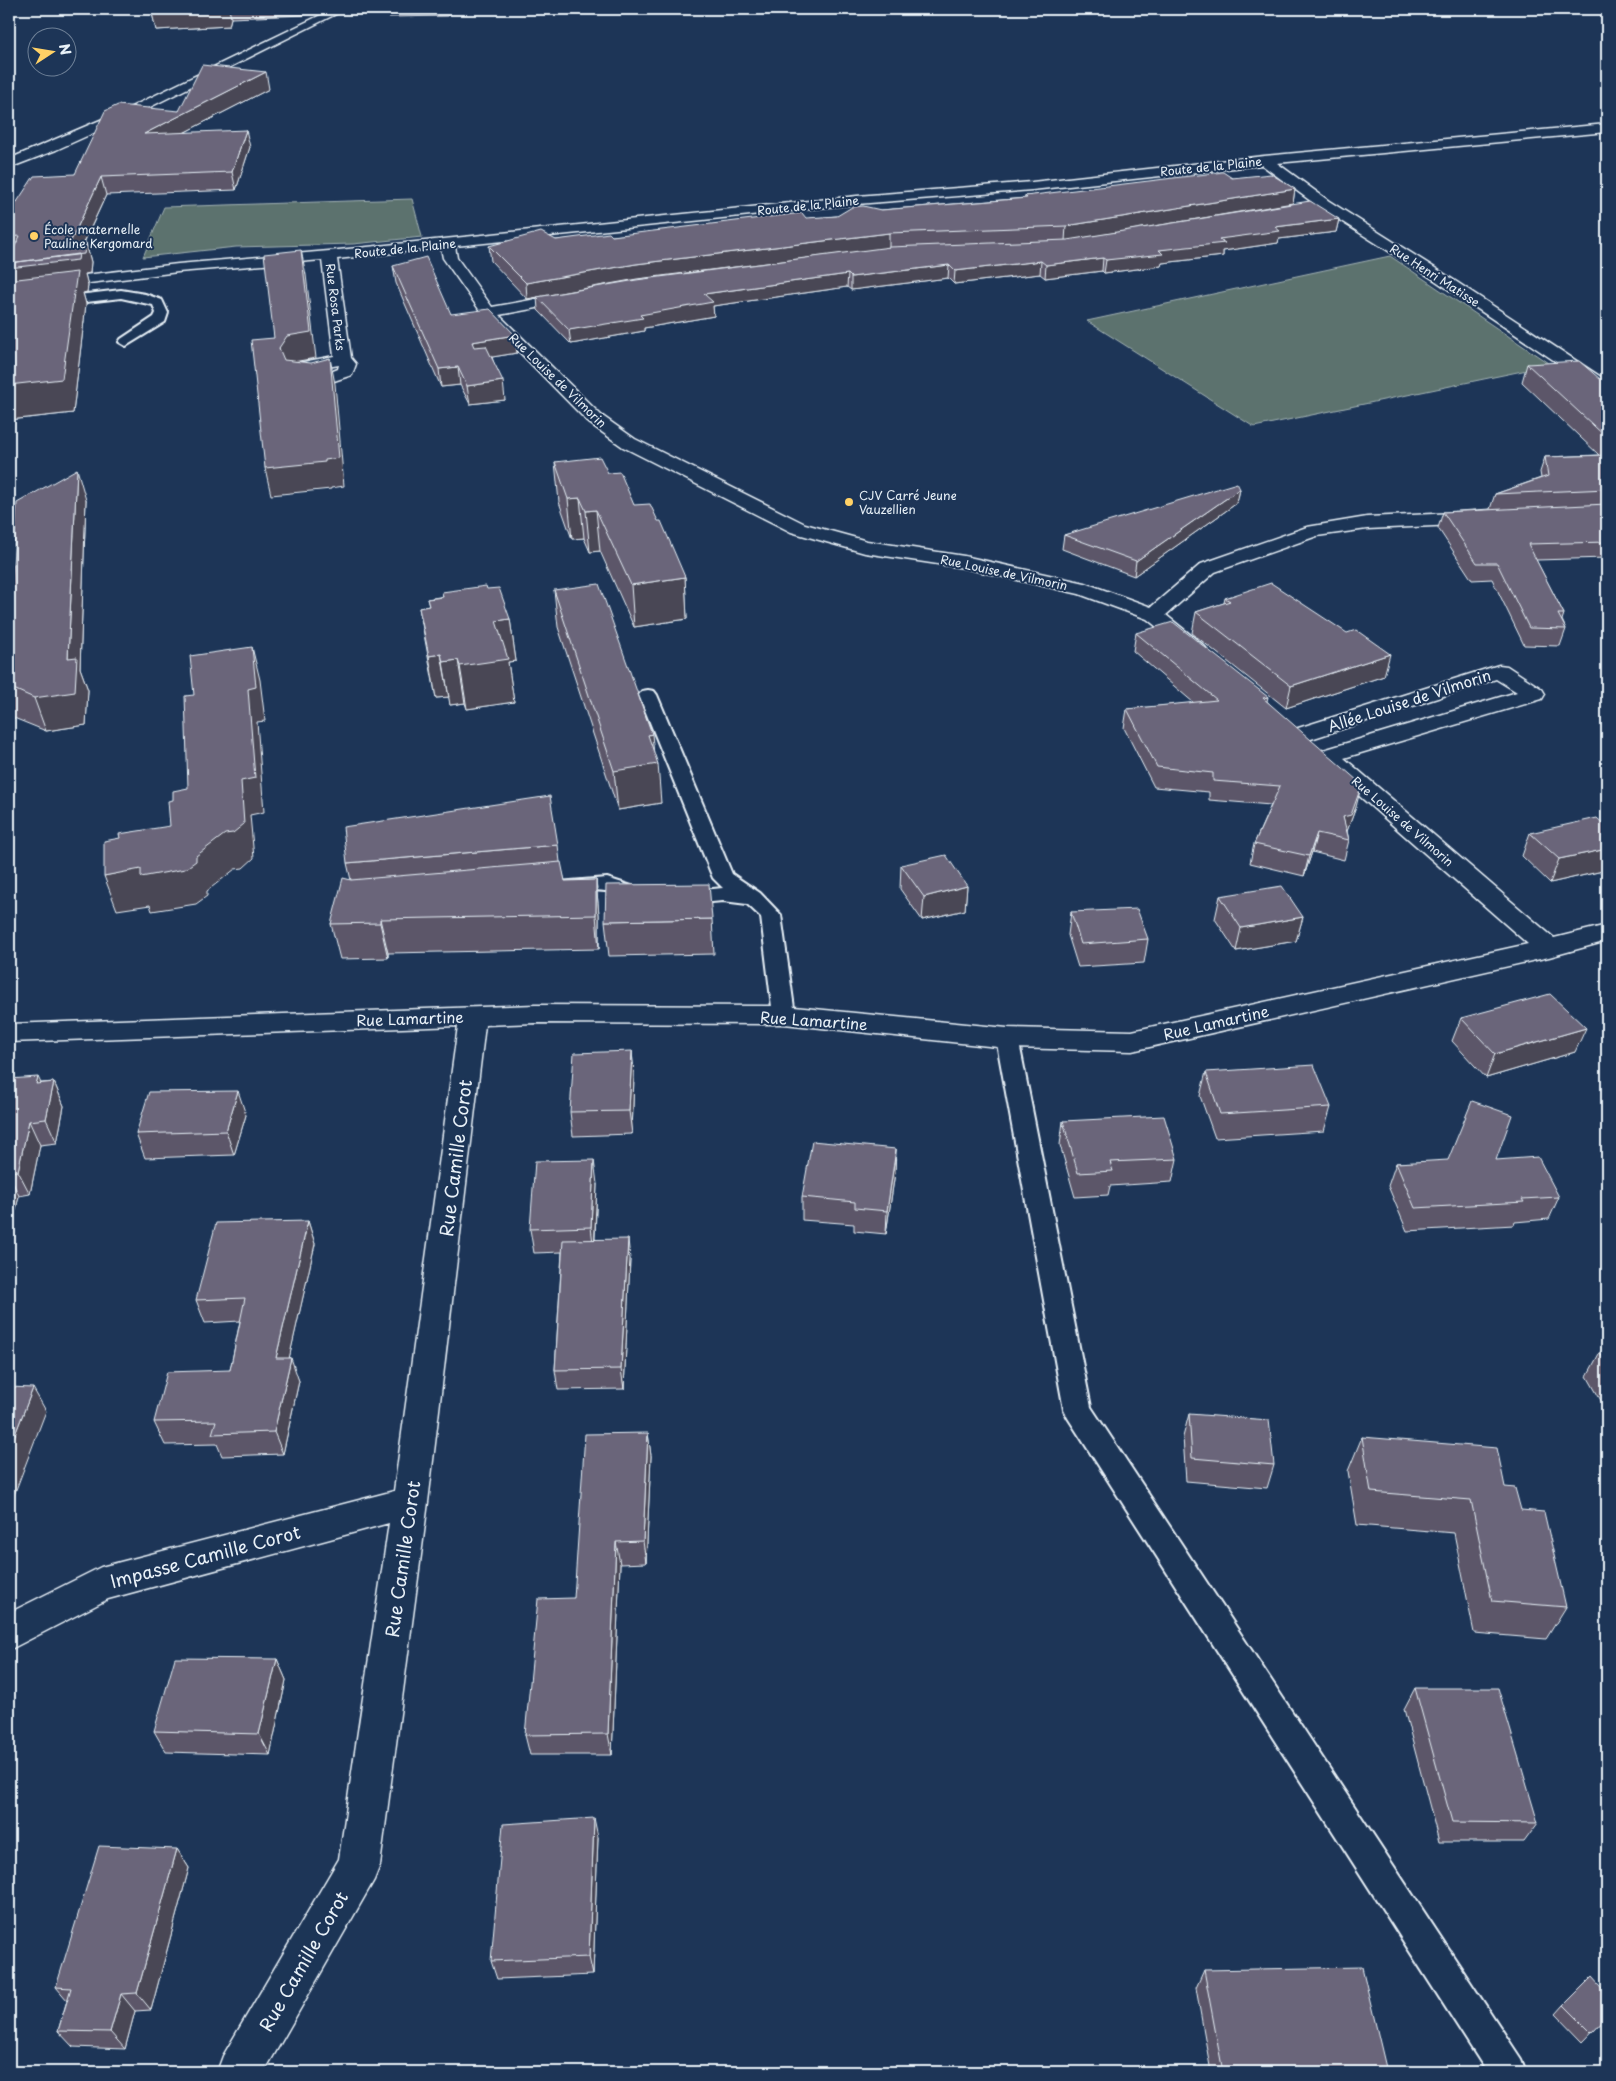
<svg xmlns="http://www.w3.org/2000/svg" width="1616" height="2081" viewBox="0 0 1616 2081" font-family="'Playpen Sans',sans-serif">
<rect width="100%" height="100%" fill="#1d3557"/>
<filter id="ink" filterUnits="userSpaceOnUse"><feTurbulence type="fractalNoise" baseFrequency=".02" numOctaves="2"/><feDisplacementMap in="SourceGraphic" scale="10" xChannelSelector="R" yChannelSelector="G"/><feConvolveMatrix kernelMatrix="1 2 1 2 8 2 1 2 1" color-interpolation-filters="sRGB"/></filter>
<g filter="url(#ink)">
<path fill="#5c726e" stroke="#a2b2b3" d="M412,199L422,237L353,244L236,247L143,257L164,207Z
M1390,256L1551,365L1254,427L1087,321Z"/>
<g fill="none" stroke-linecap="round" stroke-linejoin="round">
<g stroke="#e8f1f8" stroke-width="4">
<path id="service" d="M121,290L145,294L162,300L168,313L165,322L126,346L119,342L121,339L154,317L156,313L153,305L121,298L9,311V303Z
M648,690L654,691L657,695L732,874L760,893L781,915L795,1015L792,1020L784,1023L776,1020L773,1015L761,917L747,904L723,901L679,905L672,903L669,898L672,893L723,888L713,878L639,695L642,691Z
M607,878L647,891L650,896L647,901C632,905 620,893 605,891C590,888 574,896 558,892L555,887L558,882Z
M1007,1030L1015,1032L1018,1038L1091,1407L1521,2059L1526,2072H1487L1068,1418L1064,1410L996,1038L999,1032Z"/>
</g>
<g stroke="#e8f1f8" stroke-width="3">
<path id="minor" d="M1607,124V132L1277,163L1329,201L1446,275L1607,381V393L1601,392L1436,281L1322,209L1280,216L1275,215L1273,212L1275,209L1312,202L1262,165L1032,190L857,204L455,246L457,258L492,307L575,292L580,294L583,297L580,300L499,315L601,415L635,439L805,524L867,541L964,556L1085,583L1151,607L1201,564L1307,527L1367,517L1478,512L1485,514L1487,518L1485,522L1478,524L1367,529L1317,536L1215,572L1166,615L1202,644L1206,648L1202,652L1195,654L1188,652L1147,619L1079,594L964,568L865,553L791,532L623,447L589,423L483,315L443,258L441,248L337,259L351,358L356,364L352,375L316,387L290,384L286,373L293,364L334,356L322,260L178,272L9,293V284L178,264L329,251L857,196L1032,182L1264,156ZM339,365L338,369L321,376H303L302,373L304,371Z
M1499,665L1507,666L1542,689L1545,694L1542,699L1344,758L1554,938L1607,925V941L1549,957L1132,1051L1007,1048L784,1024L535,1023L485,1025L428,1502L380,1865L374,1880L264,2072H217L223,2056L339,1859L389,1523L108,1599L9,1650V1613L101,1567L394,1491L458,1026L9,1042V1024L535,1005L784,1006L1007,1028L1132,1031L1528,944L1323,764L1317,756L1320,751L1517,692L1496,679L1311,739L1303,741L1295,739L1292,734L1295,729Z"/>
</g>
<g stroke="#e8f1f8" stroke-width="3">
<path id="tertiary" d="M333,9H346L140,112L56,150L9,168V159L131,107Z"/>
</g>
<use href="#service" fill="#1d3557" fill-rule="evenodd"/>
<use href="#minor" fill="#1d3557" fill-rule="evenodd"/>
<use href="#tertiary" fill="#1d3557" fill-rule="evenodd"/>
</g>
<path fill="#5b5769" stroke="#e8f1f8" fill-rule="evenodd" d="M153,9H306L305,15L231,18L229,26L156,30L152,13Z
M387,9H450L448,16L389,17Z
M269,89L185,132L250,147L236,190L106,195L84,243H86L91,262L90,273L85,274L88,286L87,292L83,293L86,304L73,413L9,420V258L10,256H9V203L17,202L75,174L179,111Z
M1232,178L1295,189L1293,203L1199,219H1339L1336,232L1279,239L1278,243L1223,251V256L1162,263L1161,266L1104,273L1102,271L1045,278L1040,274L954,284L948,278L851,290L847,287L713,306L714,316L644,328V331L571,344L538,310L537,297L527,299L491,261L489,246L556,240L612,236L837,216L881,210L1025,198V196ZM745,266L556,294L637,279Z
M393,266L451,314L515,335L517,353L492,357L505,400L470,404L460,385L441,387L396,283Z
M1527,364L1600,379L1607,378V454L1606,455H1607V558L1536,560L1564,614L1562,620L1566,629L1560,646L1524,645L1492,579L1472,580L1438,528L1443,512L1490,509L1495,494L1541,478L1540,472L1545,457L1599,455L1522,382Z
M555,462L608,473L634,505L685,577L687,619L634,627L600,551L590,552L584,538L572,539L559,502Z
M1240,489L1237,503L1134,576L1062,549L1064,535Z
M86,500L80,668L88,690L86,725L46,731L9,716V626Z
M487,589L510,619L516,661L508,662L514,702L467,709L465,703L450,705L449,697L436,698L419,608L429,606L427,599Z
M554,590L661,803L618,810L558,627Z
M1225,598L1384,676L1286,708L1192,633L1196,612L1224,603Z
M1136,633L1268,697L1267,701L1356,807L1347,831L1349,840L1344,860L1312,852L1304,876L1250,863L1254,844L1271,805L1209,800V792L1154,787L1124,728L1127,709L1194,703L1133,651Z
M1607,827V870L1550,883L1522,856L1530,833Z
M558,845L560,862L565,881L596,880L599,915V949L388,953V958L340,959L331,924L351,880L347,863Z
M901,865L967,886L965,910L922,920L900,889Z
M1220,896L1303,917L1296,941L1236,951L1215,919Z
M1071,912L1148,939L1144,963L1078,967L1068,935Z
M712,919L714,954L609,956L605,921Z
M1461,1018L1575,1052L1486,1078L1452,1041Z
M632,1051L634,1075L632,1134L573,1136L570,1112Z
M1206,1072L1331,1107L1324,1131L1215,1138L1200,1096Z
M9,1079L41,1083L54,1082L64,1106L57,1143L40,1145L30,1194L19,1196L14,1218H9Z
M246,1115L234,1155L145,1158L136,1134Z
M1063,1121L1177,1159L1172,1182L1110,1186L1108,1195L1075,1197L1060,1145Z
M896,1149L895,1172L886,1234L854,1231V1224L802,1220V1197Z
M1496,1160L1559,1197L1549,1219L1515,1222L1514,1225L1407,1231L1388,1186L1396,1163Z
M597,1184L595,1239L630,1259L624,1389L558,1390L555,1370L562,1252L534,1253L530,1229Z
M308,1221L315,1244L289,1358L299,1381L283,1454L222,1456L217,1444L165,1445L154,1422L230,1370L240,1321L205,1323L196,1300Z
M1607,1351V1411L1587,1376L1600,1352Z
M1189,1414L1274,1465L1267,1488L1186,1481L1183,1437Z
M648,1433L651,1456L646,1563L620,1564L612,1755H530L525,1735L574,1598Z
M1362,1437L1505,1487L1521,1510L1566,1607L1546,1639L1474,1633L1454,1533L1357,1525L1348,1471Z
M277,1659L286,1680L270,1755L166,1752L154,1731Z
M1415,1688L1538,1823L1524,1842H1439L1404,1709Z
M598,1837L593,1975L497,1979L491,1961Z
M177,1849L189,1868L151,2010L135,2011L125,2049L73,2047L58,2031L67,2000L56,1987Z
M1204,1970L1387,2072H1211L1196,1988Z
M1564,2005L1607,2017L1583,2042L1556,2014Z"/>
<path fill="#4a4755" stroke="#e8f1f8" d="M229,9L231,18L229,26L156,30L152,13Z
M303,9H306L305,15Z
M447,9H450L448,16Z
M266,72L269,89L148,151L144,134Z
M246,130L250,147L236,190L232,172Z
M101,177L106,195L78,255L86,243L91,262L90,273L85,274L88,286L87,292L83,293L86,304L73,413L9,420V263L69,245Z
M1295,189L1293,203L1065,241L1066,226Z
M1339,219L1336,232L1279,239L1278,243L1223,251V256L1162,263L1161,266L1104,273L1106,260L1219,239L1275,227Z
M889,233V248L637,279L527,299L526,283L636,264Z
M301,250L306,275L316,358L293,362L284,374L279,348Z
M1103,258L1102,271L1045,278L1046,265Z
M1041,261L1040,274L954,284L955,271Z
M949,265L948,278L851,290V277Z
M848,274L847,287L713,306L714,316L644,328V331L571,344L569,330L640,315L704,294Z
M515,335L517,353L474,360L472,342Z
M330,358L335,384L344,486L331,488V489L271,495L265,468Z
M458,367L460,385L441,387L439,369Z
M503,381L505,400L470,404L467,386Z
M1607,445V454L1603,459Z
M77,469L86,500L80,668L88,690L86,725L46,731L34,698L68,658Z
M1240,489L1237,503L1134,576L1136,561Z
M580,498L584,538L572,539L568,499Z
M596,510L600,551L590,552L586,511Z
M685,577L687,619L634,627L631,585Z
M510,619L516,661L508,662L514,702L467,709L460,666L496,621Z
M252,647L260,680L265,721L257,722L264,812L250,815L254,858L243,868L235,869L207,891V896L196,904L152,911L150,905L117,910L104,876L196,856L248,689Z
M441,654L449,697L436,698L429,656Z
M1390,654L1384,676L1286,708L1291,686Z
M458,660L465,703L450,705L443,662Z
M652,734L655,765L658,764L661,803L618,810L614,771L648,735Z
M1361,787L1356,807L1346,834L1343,817Z
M1317,833L1312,852L1304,876L1309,856Z
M1607,849V870L1550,883L1559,859Z
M596,880L599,915V949L596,915Z
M967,886L965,910L922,920L924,897Z
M1303,917L1296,941L1236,951L1241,928Z
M380,919L388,953V958L380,923Z
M1586,1028L1575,1052L1486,1078L1495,1054Z
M632,1051L634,1075L632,1134L629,1111Z
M38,1077L49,1100L36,1084Z
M54,1082L64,1106L57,1143L46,1119Z
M238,1091L246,1115L234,1155L226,1131Z
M29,1121L40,1145L30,1194L18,1171Z
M896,1149L895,1172L886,1234L887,1211Z
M594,1160L597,1184L594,1251L591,1227Z
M9,1174L19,1196L14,1218L9,1206Z
M308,1221L315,1244L284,1381L276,1358Z
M628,1239L630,1259L624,1389L621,1369Z
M291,1358L299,1381L283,1454L274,1432Z
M33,1388L46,1411L9,1508V1450Z
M648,1433L651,1456L646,1563L643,1541Z
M616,1542L620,1564L612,1755L608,1734Z
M277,1659L286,1680L270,1755L259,1734Z
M594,1818L598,1837L593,1975L589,1957Z
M177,1849L189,1868L151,2010L137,1993Z
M121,1994L135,2011L125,2049L110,2032Z"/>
<path fill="#6a657a" stroke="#e8f1f8" d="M153,9H225L152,13Z
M202,65L266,72L144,134L246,130L232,172L101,177L69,245L86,243L84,254L9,263V258L20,236L9,237V203L17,202L34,176L75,174L105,111L118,105L179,111Z
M1223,172L1232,178L1271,174L1295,189L1066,226L889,233L636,264L526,283L489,246L541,232L556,240L609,233L612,236L802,213L806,218L837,216L852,207L863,206L881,210L1027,198L1025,196Z
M1310,201L1339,219L1275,227L1280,231L1219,239L1225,243L1159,250L1163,254L1106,260L1103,258L1046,265L1041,261L955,271L949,265L851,277L848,274L704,294L713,302L640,315L643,318L569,330L537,297L636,280L890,247L1067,240Z
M301,250L311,332L287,336L279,348L284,360L311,363L330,358L339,458L325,460V462L265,468L251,340L274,338L264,254Z
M79,254L78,260L9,268V263Z
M426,257L451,314L490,309L515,335L472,342L474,347L486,346L503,381L467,386L458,367L439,369L393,266Z
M77,272L62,379L9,385V280Z
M1579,361L1600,379L1607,378V438L1527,364Z
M1607,455V489L1495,494L1548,476L1545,457Z
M600,457L608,473L620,472L634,505L650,504L658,521H661L685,577L631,585L596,510L586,511L580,498L568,499L555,462Z
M77,469L68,658L77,657L75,692L34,698L9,687V626L17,503Z
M1237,483L1240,489L1136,561L1064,535Z
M1607,504V542L1528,544L1564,614H1558L1566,629L1529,628L1497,563H1477L1443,512Z
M1271,583L1347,633L1356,630L1390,654L1291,686L1196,612L1230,601L1225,598Z
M599,584L652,734L648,735L658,764L614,771L554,590Z
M486,586L487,589L499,588L510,619L496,621L508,659L460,666L458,660L443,662L441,654L429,656L419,608L429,606L427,599L443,597L442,592Z
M1173,622L1268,697L1263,698L1358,781L1361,787L1351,815L1343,817L1349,840L1317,833L1309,856L1254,844L1280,786L1213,781V773L1157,767L1127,709L1217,700L1136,633Z
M252,647L256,687L248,689L255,778L241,781L244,824L233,833L225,834L196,856V861L185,869L141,877V869L104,876V841L120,838L119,834L170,826L168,801L173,800V791L188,788L185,696L194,695L190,656Z
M550,796L558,845L347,863L343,827Z
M1597,818L1607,827V849L1559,859L1530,833Z
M946,855L967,886L924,897L901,865Z
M561,862L565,881L596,880V915L380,919V923L331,924L343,878L351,880Z
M709,884L712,919L605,921L606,885Z
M1282,886L1303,917L1241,928L1220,896Z
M1137,909L1148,939L1081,944L1071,912Z
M1550,994L1586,1028L1495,1054L1461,1018Z
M632,1051L629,1111L570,1112L574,1053Z
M1314,1065L1331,1107L1220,1114L1206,1072Z
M38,1077L36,1084L54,1082L46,1119L29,1121L18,1171L9,1172V1079Z
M238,1091L226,1131L136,1134L149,1092Z
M1472,1101L1512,1115L1496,1160L1538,1157L1559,1197L1522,1199L1524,1202L1415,1208L1396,1163L1448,1160Z
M1164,1116L1177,1159L1110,1162L1113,1171L1078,1173L1063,1121Z
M812,1141L896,1149L887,1211L855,1208V1202L802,1197Z
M594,1160L591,1227L530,1229L535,1161Z
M308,1221L276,1358H291L274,1432L212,1434L216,1421L154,1422L167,1372L230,1370L245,1298L196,1300L216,1223Z
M628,1239L621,1369L555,1370L563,1240Z
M1607,1351V1365L1600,1352Z
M9,1387L33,1388L9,1450Z
M1189,1414L1269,1420L1274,1465L1192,1458Z
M648,1433L643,1541L616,1542L608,1734L525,1735L538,1599L574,1598L585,1434Z
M1362,1437L1497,1448L1505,1487L1515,1488L1521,1510L1544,1512L1566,1607L1492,1601L1471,1500L1371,1492Z
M175,1658L277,1659L259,1734L154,1731Z
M1415,1688H1498L1538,1823L1452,1822Z
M594,1818L589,1957L491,1961L503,1824Z
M99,1846L177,1849L137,1993L121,1994L110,2032L58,2031L71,1988L56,1987Z
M1362,1967L1387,2072H1223L1204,1970Z
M1592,1977L1607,1994V2017L1592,2033L1564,2005Z
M487,2069V2072H403Z"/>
</g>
<g fill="#ffd166" stroke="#1d3557" stroke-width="2">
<circle cx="34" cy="236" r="5"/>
<circle cx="849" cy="502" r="5"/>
</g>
<g text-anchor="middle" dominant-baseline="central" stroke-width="4" stroke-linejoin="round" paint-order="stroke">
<g font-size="12" fill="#e8f1f8" stroke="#1d3557">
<text transform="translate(1211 166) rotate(-6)">Route de la Plaine</text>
<text transform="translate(808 205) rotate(-6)">Route de la Plaine</text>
<text transform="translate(405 248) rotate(-6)">Route de la Plaine</text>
<text transform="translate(1435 275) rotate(33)">Rue Henri Matisse</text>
<text transform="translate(336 307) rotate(83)">Rue Rosa Parks</text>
<text transform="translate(558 380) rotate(44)">Rue Louise de Vilmorin</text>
<text transform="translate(1004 572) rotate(12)">Rue Louise de Vilmorin</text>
<text transform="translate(1403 821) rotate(41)">Rue Louise de Vilmorin</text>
</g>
<g font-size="12" fill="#e8f1f8" stroke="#1d3557" text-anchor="start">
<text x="44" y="229">École maternelle<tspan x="44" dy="14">Pauline Kergomard</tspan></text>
<text x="859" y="495">CJV Carré Jeune<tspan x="859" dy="14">Vauzellien</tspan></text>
</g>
<g font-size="15" fill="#e8f1f8" stroke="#1d3557">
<text transform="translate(1409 700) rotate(-18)">Allée Louise de Vilmorin</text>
<text transform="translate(410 1018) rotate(-2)">Rue Lamartine</text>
<text transform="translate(814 1020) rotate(4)">Rue Lamartine</text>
<text transform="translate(1216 1022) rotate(-13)">Rue Lamartine</text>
</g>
<g font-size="18" fill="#e8f1f8" stroke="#1d3557">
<text transform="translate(455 1158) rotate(-83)">Rue Camille Corot</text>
<text transform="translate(205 1556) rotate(-15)">Impasse Camille Corot</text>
<text transform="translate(402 1559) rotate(-82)">Rue Camille Corot</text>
<text transform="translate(303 1961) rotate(-60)">Rue Camille Corot</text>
</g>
</g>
<rect width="1616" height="2081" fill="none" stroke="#1d3557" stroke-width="30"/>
<rect x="15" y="15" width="1586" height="2051" fill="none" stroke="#e8f1f8" stroke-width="2" filter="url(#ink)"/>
<g transform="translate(52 52) rotate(78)"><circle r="24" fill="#1d3557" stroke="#6e8097"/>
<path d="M0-4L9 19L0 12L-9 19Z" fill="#ffd166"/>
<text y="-8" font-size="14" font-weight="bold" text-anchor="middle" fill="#e8f1f8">N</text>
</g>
</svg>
